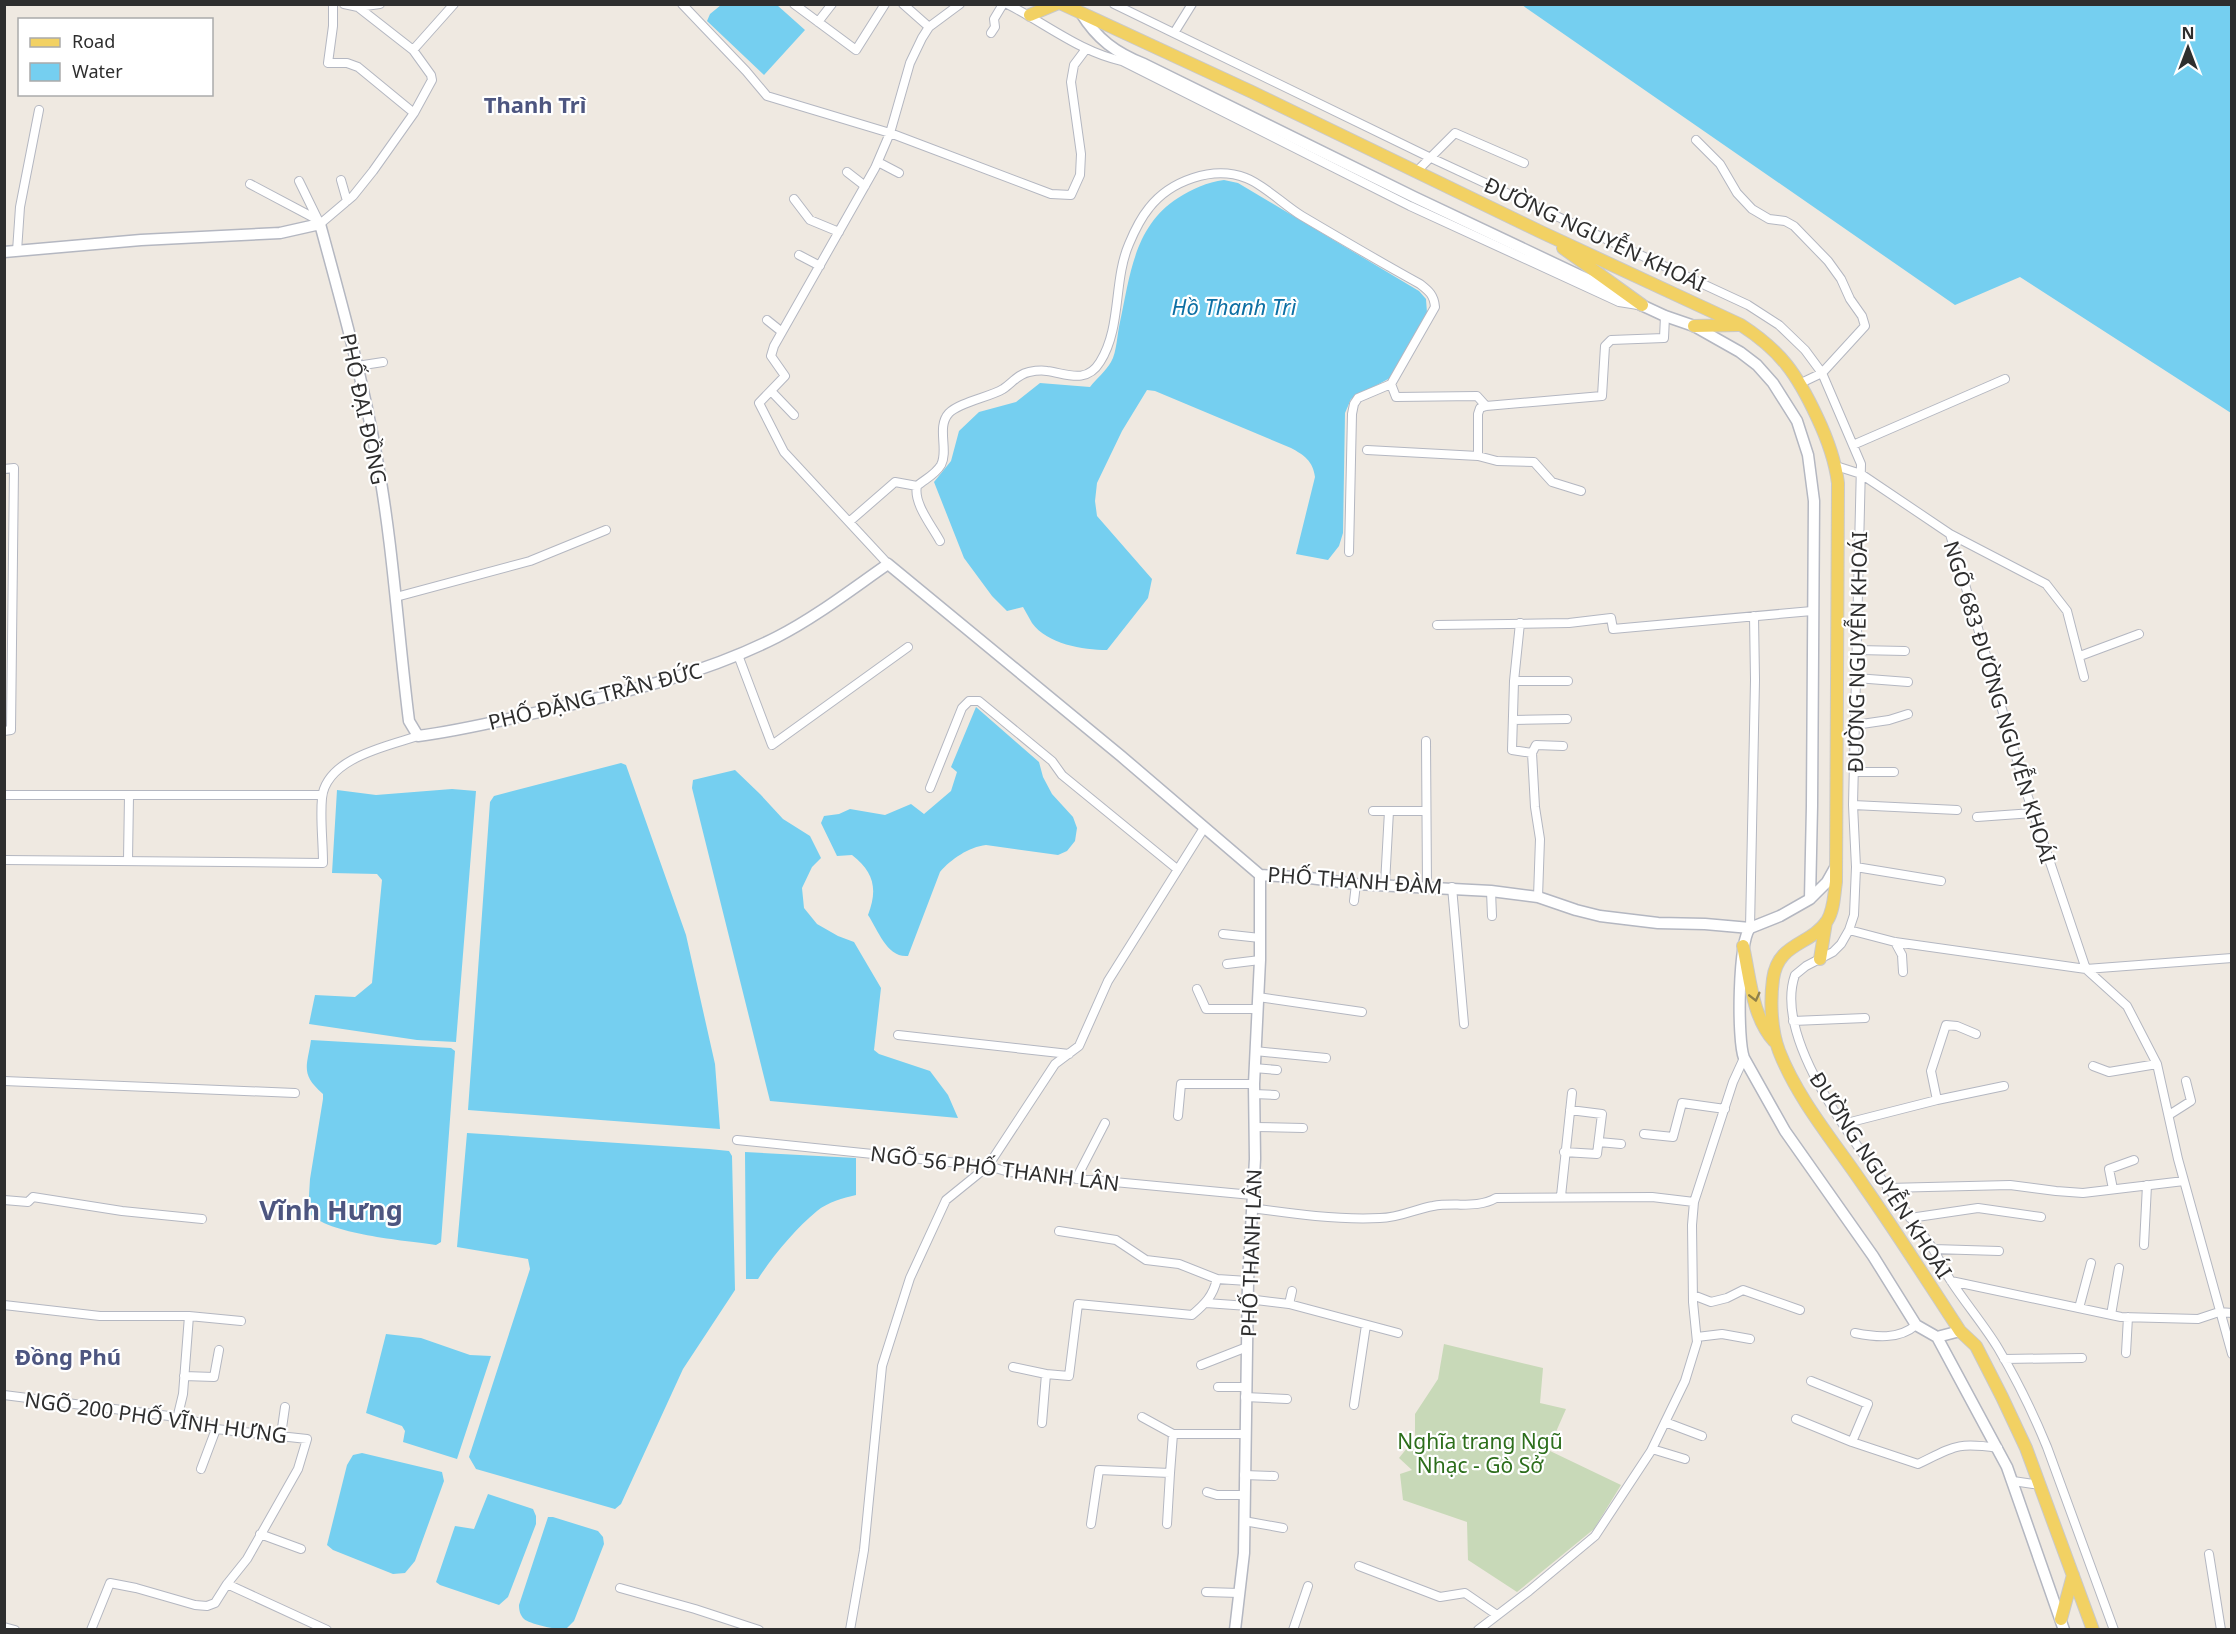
<svg xmlns="http://www.w3.org/2000/svg" width="2236" height="1634" viewBox="0 0 2236 1634" font-family="'Noto Sans',sans-serif">
<rect width="100%" height="100%" fill="#efe9e1"/>
<path fill="#c8d9b8" d="M1444,1344L1543,1368L1540,1403L1566,1409L1548,1450L1621,1485L1594,1529L1517,1592L1468,1560L1467,1522L1403,1500L1400,1474L1412,1470L1399,1458L1415,1438V1414L1438,1379Z"/>
<path fill="#75cff0" d="M721,5H777L805,30L764,75L707,21L710,14Z
M1522,5H2231V413L2020,277L1955,305Z
M1224,180L1238,183L1419,291L1426,299L1427,313L1395,371L1390,378L1351,399L1345,413L1343,533L1339,546L1328,560L1296,554L1315,477C1313,461 1304,455 1291,448L1155,391L1147,390L1122,431L1097,483L1095,501L1097,516L1152,579L1148,598L1107,650C1083,650 1047,644 1032,623C1029,618 1026,612 1023,607L1007,611L992,596L964,558L934,482L951,461L959,431L979,412L1016,402L1040,383L1090,387C1096,379 1106,371 1111,362C1117,352 1117,334 1120,322C1130,276 1134,226 1178,198C1192,189 1207,182 1224,180Z
M976,707L1039,762L1043,777L1052,794L1073,817L1077,828L1075,841L1067,851L1058,855L986,845C969,847 951,859 940,872L908,956C887,958 878,930 868,915C878,889 874,872 852,855L837,856L821,823L824,816L839,814L850,809L885,815L911,804L924,814L951,791L957,772L951,767Z
M621,763L626,765L686,935L715,1064L720,1129L468,1110L490,802L494,796Z
M735,770L760,794L783,819L810,836L821,858L812,867L802,888L804,908L817,924L838,936L854,942L881,988L874,1050L879,1054L930,1071L948,1095L958,1118L770,1101L692,788L693,780Z
M452,789L476,791L456,1042L417,1040L309,1024L315,995L355,997L372,983L382,880L377,874L332,873L337,790L376,795Z
M311,1040L451,1048L455,1051L441,1242L436,1245C404,1240 328,1235 308,1212L310,1179L323,1099V1094C300,1074 307,1067 311,1040Z
M467,1133L709,1149L729,1151L732,1156L735,1290L683,1369L621,1504L615,1509L476,1469L469,1457L530,1269L528,1259L457,1247Z
M745,1152L856,1158V1195C843,1198 828,1202 817,1211C796,1228 772,1257 758,1279H746Z
M386,1334L421,1338L470,1355L491,1356L457,1459L403,1442L405,1431L402,1426L366,1413Z
M362,1453L442,1472L444,1481L415,1561L405,1573L393,1574L333,1550L327,1545L347,1465L353,1455Z
M488,1494L533,1509L536,1516V1524L508,1597L499,1605L440,1585L436,1582L455,1526L474,1529Z
M548,1517H553L598,1531L603,1537L604,1544L574,1621L566,1629C556,1630 530,1624 524,1619C520,1615 519,1610 519,1605Z"/>
<g fill="none" stroke-linecap="round" stroke-linejoin="round">
<g stroke="#b4b7c1" stroke-width="10">
<path id="street" d="M333,4V26L328,63H347L358,67L414,113
M682,4L746,71L767,96L890,133L1051,194L1071,195L1080,175L1081,154L1071,82L1074,65L1086,49
M794,4L856,50L885,4
M903,4L929,27
M1007,4C1045,23 1080,52 1122,61L1410,206L1619,302L1638,305
M1114,4L1429,157L1748,305L1779,325L1805,350L1822,373L1861,464L1853,805L1856,867L1854,915L1849,930L1841,944L1833,952L1806,966L1795,975C1768,1052 1892,1187 1933,1249C1940,1260 1944,1271 1951,1281C1966,1304 1984,1325 1998,1348C2017,1380 2033,1413 2047,1447L2114,1630
M358,7L380,4
M818,22L832,4
M991,33L995,27L994,19L1003,4
M1174,33L1192,4
M413,50L454,4
M1696,140L1720,164L1737,193L1752,209L1769,219L1785,221L1794,226L1828,261L1841,279L1850,299L1862,316L1865,326L1822,373L1801,383
M878,162L899,173
M1417,171L1455,133L1524,163
M847,172L865,186
M341,180L347,201
M299,181L320,224L353,196L373,171L414,113L432,80L431,75L413,50L358,7L344,4
M250,184L318,220
M794,199L810,220L839,232
M17,251L20,207L39,110
M799,255L820,266
M767,320L782,332
M357,366L383,362
M1391,384L1396,397L1477,396L1486,406
M771,391L794,415
M1853,445L2005,379
M1367,450L1478,456L1497,461L1534,462L1552,482L1581,491
M1478,456V414L1480,408L1486,406L1602,396L1605,346L1611,340L1664,338L1665,316
M1836,466L1861,474L1950,534L2028,797L2086,969L2127,1006L2157,1064L2178,1159L2232,1354
M4,469L14,468L11,730L4,731
M849,522L895,482L917,486
M1950,534L2046,584L2067,611L2084,677
M940,541C932,526 913,503 917,486C925,479 935,475 941,465C949,450 936,427 949,413C960,402 990,397 1003,389C1012,383 1018,374 1029,372C1034,371 1041,370 1047,371C1065,373 1086,385 1100,362C1122,327 1113,281 1129,244C1134,232 1140,219 1149,208C1170,181 1213,165 1246,178C1263,184 1285,206 1302,216C1341,239 1380,262 1420,284C1429,291 1434,295 1435,307L1391,384L1358,398L1354,404L1352,414L1349,552
M888,564L784,452L759,403L785,376L771,356L774,346L875,168L890,133L910,63L922,38L929,27L960,4
M396,597L530,561L606,530
M1520,623L1514,681L1512,750L1532,753
M1437,625L1569,623L1611,618L1613,629L1812,611
M1857,650L1905,651
M738,655L772,745L908,647
M2080,656L2139,634
M1856,678L1908,682
M1514,681H1568
M1513,720L1567,719
M1855,725L1889,720L1908,714
M1426,741L1427,887
M1854,772H1894
M930,788L962,708L969,701H979L1052,761L1062,775L1177,869
M4,795H322
M1853,805L1957,810
M1373,811H1426
M1977,817L2033,813
M4,860L323,863C323,841 320,819 322,798C326,758 388,746 418,736
M128,860L129,796
M1856,867L1941,881
M1385,884L1389,811
M1452,887L1464,1024
M1491,891L1492,916
M1538,897L1540,839L1535,807L1532,753L1536,745L1563,746
M1354,901L1356,884
M1750,928L1755,680L1754,616
M1849,930L1895,942L2086,969L2232,958
M1223,934L1260,938
M1895,942L1902,955L1903,972
M1227,964L1260,960
M1197,989L1206,1009H1257
M1258,997L1362,1012
M1793,1021L1865,1018
M898,1035L1069,1054
M1255,1051L1326,1058
M2093,1066L2109,1072L2157,1064
M1254,1068L1277,1070
M4,1081L295,1093
M1254,1094L1275,1095
M1937,1100L1931,1071L1946,1025L1957,1026L1976,1034
M2169,1115L2191,1101L2186,1081
M1178,1116L1181,1084H1254
M1843,1124L1937,1100L2004,1086
M1254,1127L1303,1128
M1644,1134L1673,1137L1682,1103L1725,1109
M737,1140L988,1166L1009,1172L1252,1195
M1599,1142L1621,1144
M1564,1152L1597,1154L1602,1114L1570,1110
M1076,1179L1105,1123
M1887,1188L2010,1185L2056,1191L2083,1193L2184,1181
M2113,1189L2109,1169L2134,1160
M1561,1196L1572,1093
M4,1200L28,1202L33,1197L122,1211L202,1219
M1252,1208C1294,1214 1337,1220 1380,1218C1399,1218 1415,1209 1433,1206C1454,1202 1477,1209 1496,1198L1652,1197L1694,1202
M1910,1218L1978,1208L2041,1217
M1059,1231L1116,1240L1146,1260L1179,1264L1217,1279L1248,1281
M2144,1245L2147,1185
M1933,1249L1999,1251
M1951,1281L2121,1317L2198,1319L2219,1312L2232,1313
M1693,1295L1711,1302L1727,1298L1743,1290L1800,1310
M1248,1299L1289,1304L1292,1291
M1206,1303L1248,1306
M1289,1304L1398,1333
M4,1305L100,1316H189L241,1321
M2079,1308L2091,1263
M2111,1315L2119,1268
M1855,1333C1875,1337 1899,1340 1916,1325
M1697,1337L1722,1334L1750,1339
M2126,1353L2128,1317
M2004,1359L2082,1358
M1201,1365L1247,1347
M1013,1367L1046,1374
M184,1376L214,1377L219,1350
M1811,1381L1868,1404L1852,1442
M1218,1387H1246
M4,1395L169,1416C184,1422 203,1419 216,1429L307,1439L298,1469L247,1559L227,1584L215,1603L207,1606L195,1605L136,1588L110,1583L91,1630
M1245,1397L1287,1399
M1354,1405L1366,1325
M1142,1417L1173,1434H1245
M177,1419L183,1394L189,1316
M1796,1419L1852,1442L1918,1464C1955,1446 1957,1442 1998,1448
M1665,1422L1702,1436
M1042,1423L1046,1374L1069,1376L1078,1304L1192,1315C1205,1304 1213,1296 1217,1279
M281,1435L285,1407
M1652,1449L1685,1459
M201,1469L216,1429
M1244,1475L1274,1476
M2013,1481L2040,1485
M1207,1492L1217,1495H1244
M1244,1521L1283,1528
M1091,1524L1099,1470L1170,1473L1173,1434
M1167,1524L1170,1473
M260,1534L301,1549
M2209,1554L2221,1630
M1359,1566L1440,1597L1465,1593L1497,1615
M227,1584L327,1630
M620,1588L695,1609L759,1630
M1206,1592L1239,1593
M4,1627L15,1630
M850,1630L864,1550L882,1366L910,1278L946,1200L988,1166L1055,1064L1079,1046L1108,981L1204,828
M1293,1630L1308,1586
M1478,1630L1529,1591L1595,1536L1651,1451L1685,1381L1697,1342L1693,1302L1692,1225L1694,1202L1733,1082L1744,1058"/>
</g>
<g stroke="#b4b7c1" stroke-width="13">
<path id="secondary" d="M1081,13C1097,39 1116,53 1144,64L1414,197L1623,296
M4,252L141,240L280,233L320,224C341,301 363,380 377,459C393,545 398,634 409,721L418,736C464,730 508,719 552,709C630,691 706,673 777,637C816,617 852,589 888,564L1121,756L1260,875L1310,878L1356,884L1491,891L1538,897L1576,910L1600,916L1658,923L1705,924L1750,928L1780,916L1810,899L1827,882L1836,866
M1637,303L1665,316L1694,326L1740,352L1757,365L1773,383L1797,421L1808,455L1814,501L1812,806L1810,899
M1750,928C1738,942 1737,1040 1744,1058L1785,1131L1873,1256L1916,1325L1937,1337L1960,1331
M1937,1337L2007,1467L2064,1630
M1235,1630L1244,1553L1248,1281L1255,1159L1254,1084L1260,960V875"/>
</g>
<g stroke="#c9c9c9" stroke-width="14">
<path id="primary" d="M1062,4L1252,92L1541,232L1741,325C1781,351 1797,374 1817,417C1827,438 1835,459 1838,483L1836,882C1834,895 1834,910 1827,921C1810,946 1778,942 1773,979C1770,1001 1771,1030 1779,1051C1798,1100 1835,1143 1864,1186C1897,1233 1928,1282 1960,1331L1976,1346L2002,1397L2026,1448L2093,1630
M1030,15L1056,4
M1563,248L1642,305
M1694,326L1738,325
M1743,946C1750,977 1752,1017 1774,1041
M1820,959L1826,922
M2061,1619L2073,1575"/>
</g>
<use href="#street" stroke="#fff" stroke-width="8"/>
<use href="#secondary" stroke="#fff" stroke-width="10"/>
<use href="#primary" stroke="#f2d163" stroke-width="12"/>
</g>
<defs><path id="oneway-chevron" d="M-2-3.5L2.5 0L-2 3.5" fill="none" stroke-width="1.6" stroke-linecap="round" stroke-linejoin="round" transform="scale(1.5)"/></defs>
<use stroke="#908048" href="#oneway-chevron" transform="translate(1755 997) rotate(76)"/>
<g text-anchor="middle" dominant-baseline="central" stroke-width="4.5" stroke-linejoin="round" paint-order="stroke">
<g font-size="21" fill="#2e2e2e" stroke="#fff">
<text transform="translate(1595 234) rotate(25)">ĐƯỜNG NGUYỄN KHOÁI</text>
<text transform="translate(364 409) rotate(78)">PHỐ ĐẠI ĐỒNG</text>
<text transform="translate(1857 652) rotate(-89)">ĐƯỜNG NGUYỄN KHOÁI</text>
<text transform="translate(595 696) rotate(-14)">PHỐ ĐẶNG TRẦN ĐỨC</text>
<text transform="translate(2000 702) rotate(73)">NGÕ 683 ĐƯỜNG NGUYỄN KHOÁI</text>
<text transform="translate(1355 880) rotate(4)">PHỐ THANH ĐÀM</text>
<text transform="translate(995 1168) rotate(7)">NGÕ 56 PHỐ THANH LÂN</text>
<text transform="translate(1881 1175) rotate(57)">ĐƯỜNG NGUYỄN KHOÁI</text>
<text transform="translate(1251 1253) rotate(-88)">PHỐ THANH LÂN</text>
<text transform="translate(156 1417) rotate(8)">NGÕ 200 PHỐ VĨNH HƯNG</text>
</g>
<g font-size="21" fill="#2c6e1b" stroke="#fff">
<text x="1480" y="1441">Nghĩa trang Ngũ<tspan x="1480" dy="24">Nhạc - Gò Sở</tspan></text>
</g>
<g font-size="22" font-weight="bold" fill="#4d5680" stroke="#fff">
<text x="535" y="104">Thanh Trì</text>
<text x="68" y="1356">Đồng Phú</text>
</g>
<g font-size="22" font-style="italic" fill="#0d6fa3" stroke="#fff">
<text x="1234" y="306">Hồ Thanh Trì</text>
</g>
<g font-size="27" font-weight="bold" fill="#4d5680" stroke="#fff">
<text x="331" y="1209">Vĩnh Hưng</text>
</g>
</g>
<rect width="2236" height="1634" fill="none" stroke="#2e2e2e" stroke-width="12"/>
<rect x="18" y="18" width="195" height="78" fill="#ffffff" stroke="#ababab" stroke-width="1.5"/>
<rect x="30" y="38" width="30" height="9" fill="#f2d163" stroke="#ababab" stroke-width="1.5"/>
<text x="72" y="48" font-size="18" fill="#2e2e2e">Road</text>
<rect x="30" y="63" width="30" height="18" fill="#75cff0" stroke="#ababab" stroke-width="1.5"/>
<text x="72" y="78" font-size="18" fill="#2e2e2e">Water</text>
<g transform="translate(2188 48)" stroke="#ffffff" stroke-width="4.5" paint-order="stroke">
<path d="M0-4.5L10 22L0 15L-10 22Z" fill="#2e2e2e"/>
<text y="-9" font-size="16" font-weight="bold" text-anchor="middle" fill="#2e2e2e">N</text>
</g>
</svg>
